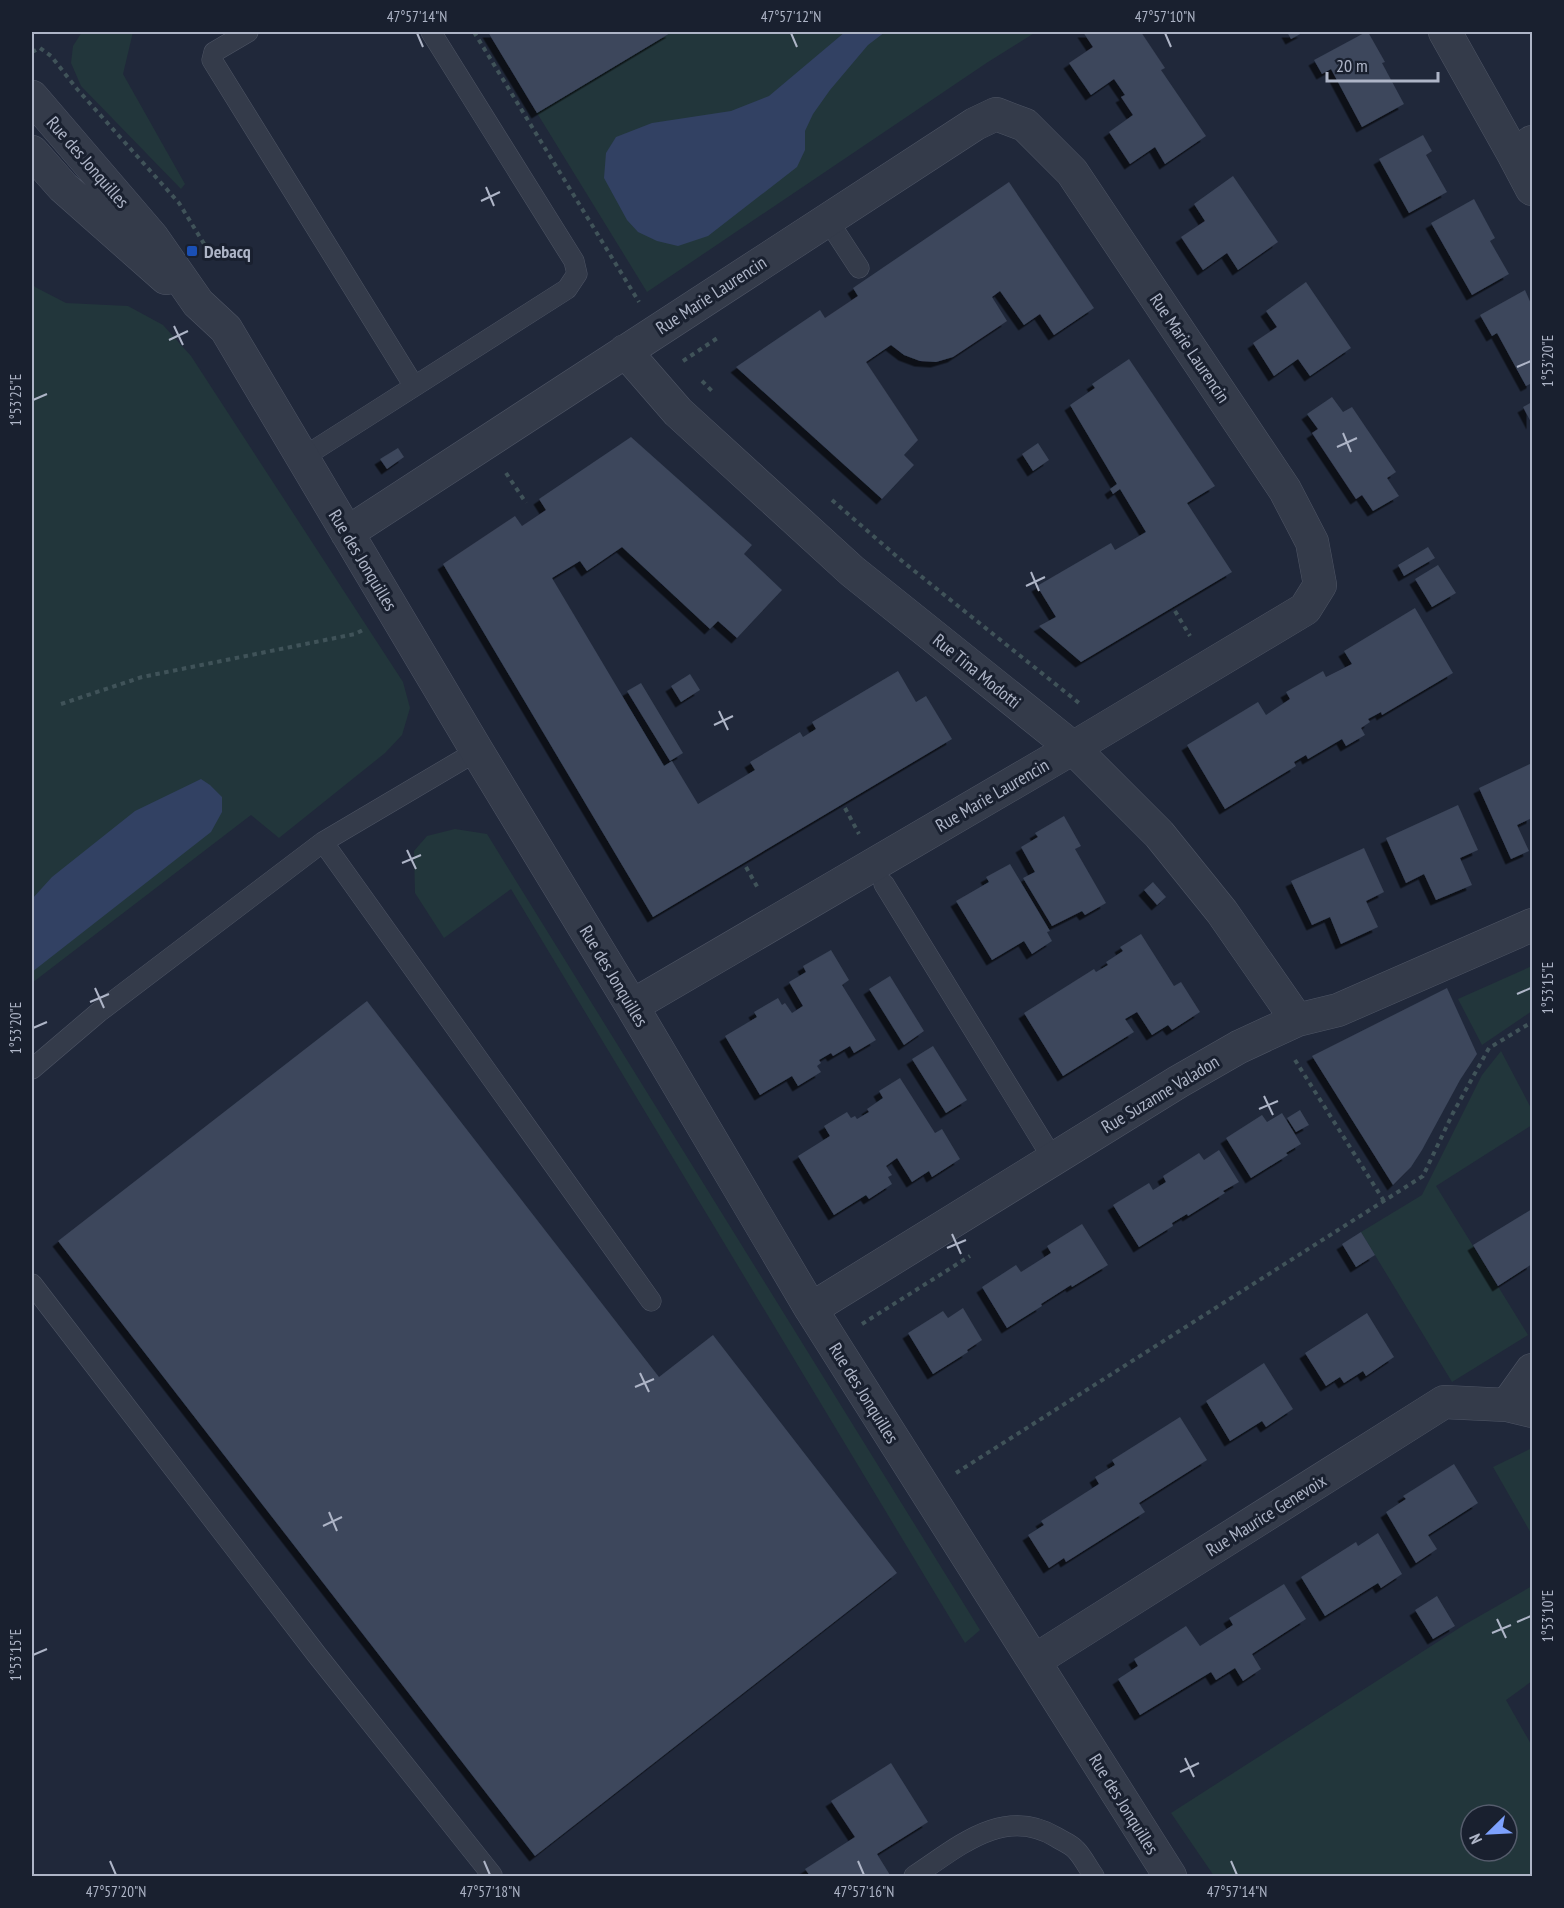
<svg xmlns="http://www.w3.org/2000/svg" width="1564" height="1908" viewBox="0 0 1564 1908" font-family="'PT Sans Narrow',sans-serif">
<defs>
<filter id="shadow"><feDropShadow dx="-5.5" dy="5.5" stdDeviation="0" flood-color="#0009"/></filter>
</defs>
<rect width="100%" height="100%" fill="#20283a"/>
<path fill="#22363b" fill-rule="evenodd" d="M82,32H133L123,74L185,184L181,189L81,86L71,63L73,46Z
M672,32H1036L988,62L647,292L537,113Z
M32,283L35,287L66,303L128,306L163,325L191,356L403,682L410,708L402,735L385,753L279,838L251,815L32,983Z
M455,829L487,834L980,1630L965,1643L511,889L444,938L415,893L414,851L427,836Z
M1532,966V1011L1482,1045L1458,999Z
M1501,1051L1532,1110V1125L1436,1186L1528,1335L1452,1382L1361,1232L1422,1195L1482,1075Z
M1532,1448V1535L1493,1467Z
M1532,1586V1681L1506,1700L1532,1746V1876H1214L1171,1813L1464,1625ZM1471,1815H1507V1851H1471Z"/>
<path fill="#324163" d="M845,32H885L868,45L830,90L813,114L805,131V150L797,167L708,236L678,246L657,241L638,232L627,220L604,178L606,153L616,137L652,123L731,111L769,96Z
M201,779L210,785L222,797V812L211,832L32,972V899L52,877L135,811Z"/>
<path fill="#3c465b" filter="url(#shadow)" d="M488,32H672L537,113Z
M1083,32H1141L1165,68L1161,70L1206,136L1165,164L1155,147L1130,164L1109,132L1133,115L1121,97L1125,95L1114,79L1091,95L1069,63L1093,47Z
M1287,32H1304L1291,39Z
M1366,32H1368L1385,62L1382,63L1404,104L1362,127L1331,69L1322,74L1314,60Z
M1423,135L1432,151L1426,155L1447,192L1409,213L1379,159Z
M1233,176L1278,242L1238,270L1227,253L1203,270L1181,237L1205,221L1194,204Z
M1009,182L1094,308L1054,335L1040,314L1024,325L1000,291L992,297L1007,321L953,357L936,362L920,361L904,355L891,345L866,362L918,440L904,455L914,465L882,499L736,367L820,310L825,318L858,296L853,288Z
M1474,199L1495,238L1490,241L1509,274L1472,295L1431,223Z
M1306,282L1351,348L1310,376L1298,359L1274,376L1253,343L1277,327L1266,311Z
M1525,290L1532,306V383L1526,386L1497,333L1492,336L1480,315Z
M1129,359L1215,486L1187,503L1232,572L1081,662L1039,626L1056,617L1037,586L1111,543L1115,550L1146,532L1120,489L1113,494L1110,489L1117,484L1070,405L1095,388L1092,384Z
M1332,397L1343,412L1352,407L1396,472L1387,478L1399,496L1373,511L1362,495L1356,499L1312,433L1318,429L1307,414Z
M1532,402V424L1523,407Z
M631,437L752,545L744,554L782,590L737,638L718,621L710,629L622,547L587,571L580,561L552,578L664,766L672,761L698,804L755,770L750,762L800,732L803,737L816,729L812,722L898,671L916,702L926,696L952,739L653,917L443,564L515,516L522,526L546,510L539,499Z
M1038,443L1049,460L1033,471L1022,454Z
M398,448L404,457L387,469L380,459Z
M1428,547L1435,558L1404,576L1398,565Z
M1438,565L1456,593L1432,607L1415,579Z
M1415,608L1453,673L1382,715L1381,712L1368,719L1370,722L1361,728L1365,735L1346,746L1342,739L1308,759L1306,755L1294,762L1296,766L1225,809L1187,745L1258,702L1266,715L1290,699L1286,692L1323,671L1326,677L1352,664L1344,651Z
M690,674L700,690L681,702L671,686Z
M641,683L683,753L670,761L627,691Z
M1532,763V818L1517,825L1529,851L1511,859L1479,788Z
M1458,805L1478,850L1460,858L1472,885L1436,900L1424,874L1406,883L1386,838Z
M1064,816L1081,846L1075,849L1106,903L1085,915L1082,911L1052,926L1023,878L1035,872L1021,847L1038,837L1035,833Z
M1364,848L1384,892L1366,901L1378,927L1341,944L1330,917L1312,925L1291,881Z
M1010,864L1050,931L1047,932L1052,941L1032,954L1024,941L992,960L956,901L989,882L986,877Z
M1153,882L1166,897L1157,905L1144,890Z
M1141,934L1174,986L1181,982L1200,1012L1172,1030L1168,1025L1152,1035L1137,1012L1125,1019L1134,1032L1063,1076L1024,1013L1094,969L1096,972L1108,965L1106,962L1123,951L1120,947Z
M831,950L849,980L842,985L876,1040L854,1053L850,1046L833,1056L831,1053L819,1060L821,1063L817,1066L821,1072L798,1086L792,1076L760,1095L725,1036L757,1017L754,1012L778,998L782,1005L785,1003L792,1013L803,1006L789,982L806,972L803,966Z
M890,976L924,1031L904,1045L869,989Z
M1447,988L1477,1054L1460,1080L1422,1150L1411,1167L1393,1185L1312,1056Z
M367,1001L659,1377L713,1335L897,1573L535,1856L58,1241Z
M933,1046L967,1100L946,1113L912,1059Z
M900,1078L935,1133L942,1129L960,1159L932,1177L929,1171L912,1182L897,1158L886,1166L892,1175L888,1177L892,1184L869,1199L866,1195L834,1215L798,1156L830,1136L824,1126L847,1112L851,1118L855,1116L857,1119L869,1112L867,1109L883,1098L879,1091Z
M1300,1110L1309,1125L1296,1132L1287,1118Z
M1282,1113L1301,1144L1286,1153L1288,1155L1251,1178L1226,1138L1262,1115L1267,1122Z
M1219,1150L1239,1182L1223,1191L1225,1193L1188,1216L1187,1214L1172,1223L1173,1226L1139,1247L1113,1205L1149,1183L1153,1190L1166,1182L1163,1176L1199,1153L1204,1160Z
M1532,1209V1264L1498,1286L1473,1245Z
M1082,1224L1108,1265L1072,1287L1071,1285L1041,1304L1042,1306L1007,1328L982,1287L1016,1265L1021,1272L1051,1253L1047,1246Z
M1361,1232L1375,1255L1356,1267L1342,1244Z
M963,1308L982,1340L967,1350L968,1352L933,1374L908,1333L943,1311L948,1318Z
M1367,1313L1394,1357L1366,1376L1363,1371L1344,1383L1340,1377L1326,1386L1305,1353Z
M1264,1363L1293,1409L1266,1427L1262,1421L1230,1441L1206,1401Z
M1180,1417L1207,1460L1139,1503L1145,1512L1066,1562L1064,1558L1049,1568L1028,1535L1044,1525L1041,1521L1099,1484L1095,1477L1115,1465L1112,1460Z
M1454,1464L1478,1503L1428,1535L1437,1549L1416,1563L1386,1512L1406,1499L1403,1496Z
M1378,1533L1402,1574L1381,1588L1378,1583L1325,1616L1301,1577L1356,1542L1358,1546Z
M1284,1584L1306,1619L1252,1654L1261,1669L1243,1681L1235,1668L1216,1680L1211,1672L1140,1715L1118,1679L1138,1666L1134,1659L1186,1626L1200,1646L1233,1625L1229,1618Z
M1437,1596L1455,1626L1433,1639L1415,1610Z
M891,1763L928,1822L877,1854L890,1875L888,1876H810L805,1869L855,1837L831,1801Z"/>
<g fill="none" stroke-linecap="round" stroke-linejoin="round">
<g stroke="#4e5565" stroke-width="21">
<path id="lane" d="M248,32L214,52L212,60L414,386
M827,219L859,268
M302,458L567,289L577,274L574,261L431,32
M323,842L651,1301
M884,884L1053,1159
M32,1069L99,1012L323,842L477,751
M32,1284L317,1655L492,1875
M914,1876C957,1848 1003,1805 1056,1837C1062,1841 1071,1844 1076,1850C1083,1857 1088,1868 1094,1876"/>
</g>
<g stroke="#4e5565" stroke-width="34">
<path id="street" d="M1445,32L1514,155
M32,97L152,237L198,303L226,329L477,751L632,1006L811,1309L1170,1876
M1532,142L1514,155L1532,189
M32,152L63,187L166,278
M625,351L678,412L852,571L1073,748L1159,834L1222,912L1297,1020
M347,533L975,124L996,114L1025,125L1072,172L1285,490L1312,542L1320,585L1305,609L1073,748L632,1006
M811,1309L1178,1082L1239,1047L1297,1020L1338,1010L1532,925
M1507,1405L1532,1370
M1034,1661L1444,1402L1507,1405L1532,1411"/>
</g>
<path stroke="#405359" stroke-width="4" stroke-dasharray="4.5 4.5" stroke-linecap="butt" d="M474,32L639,302
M32,52L40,48L51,56L77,89L179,203L209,252
M683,361L719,337
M702,381L713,392
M506,473L526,503
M832,500L902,561L1079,703
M1175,611L1190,636
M61,704L142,677L355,634L365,629
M845,808L859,834
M746,867L759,890
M1295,1060L1384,1201
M862,1324L970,1256
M956,1473L1423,1176L1453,1113L1489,1048L1532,1022"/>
<use href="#lane" stroke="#343b4a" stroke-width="20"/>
<use href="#street" stroke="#343b4a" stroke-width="33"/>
</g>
<path fill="none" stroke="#aeb5c7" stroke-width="2" d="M417,33L423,47M791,33L797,47M1165,33L1171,47M486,187L494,206M481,201L500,192M174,326L183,345M169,340L188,331M1517,367L1531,361M33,400L47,394M1343,433L1351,452M1337,447L1357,438M1031,572L1039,591M1026,586L1045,577M719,711L728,730M714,725L733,716M407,850L416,869M402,863L421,855M95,988L104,1008M1517,994L1531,988M90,1002L109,994M33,1028L47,1022M1264,1096L1273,1115M1259,1109L1278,1101M952,1234L961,1254M947,1248L966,1240M640,1373L649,1392M635,1387L654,1379M329,1512L337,1531M323,1526L342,1517M1497,1619L1506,1638M1517,1622L1531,1616M1492,1633L1511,1625M33,1655L47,1649M1185,1758L1194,1777M1180,1772L1199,1763M110,1861L116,1875M484,1861L490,1875M858,1861L864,1875M1231,1861L1237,1875"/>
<rect fill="#1a4fb4" stroke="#19202f" stroke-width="2" x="186" y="245" width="12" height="12" rx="3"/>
<g text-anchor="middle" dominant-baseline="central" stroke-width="6" stroke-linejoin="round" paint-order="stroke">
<g font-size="18" fill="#aeb5c7" stroke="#19202f">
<text transform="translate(88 162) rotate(49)">Rue des Jonquilles</text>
<text transform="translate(711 295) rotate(-33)">Rue Marie Laurencin</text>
<text transform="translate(1190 348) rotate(56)">Rue Marie Laurencin</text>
<text transform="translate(363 560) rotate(59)">Rue des Jonquilles</text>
<text transform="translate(977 671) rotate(39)">Rue Tina Modotti</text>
<text transform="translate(992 795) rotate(-30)">Rue Marie Laurencin</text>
<text transform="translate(614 976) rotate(59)">Rue des Jonquilles</text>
<text transform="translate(1160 1094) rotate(-31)">Rue Suzanne Valadon</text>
<text transform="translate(864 1393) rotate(58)">Rue des Jonquilles</text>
<text transform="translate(1266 1515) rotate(-32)">Rue Maurice Genevoix</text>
<text transform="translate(1124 1804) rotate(58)">Rue des Jonquilles</text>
</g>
<g font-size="18" font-weight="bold" fill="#aeb5c7" stroke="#19202f" text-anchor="start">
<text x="204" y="251">Debacq</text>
</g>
</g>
<rect width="1564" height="1908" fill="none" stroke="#19202f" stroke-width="66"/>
<g transform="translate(1489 1833) rotate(246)"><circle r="28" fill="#19202f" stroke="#555c6c" stroke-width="1.5"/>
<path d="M0-4.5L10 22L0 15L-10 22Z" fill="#7da1fd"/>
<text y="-9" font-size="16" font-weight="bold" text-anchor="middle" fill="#aeb5c7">N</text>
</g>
<path d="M1327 72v9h111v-9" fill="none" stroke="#aeb5c7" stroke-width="3"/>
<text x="1336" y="72" font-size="18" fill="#aeb5c7" stroke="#19202f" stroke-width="4.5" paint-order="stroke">20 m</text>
<rect x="33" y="33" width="1498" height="1842" fill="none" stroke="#aeb5c7" stroke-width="2"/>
<g font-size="15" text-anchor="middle" fill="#aeb5c7">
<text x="417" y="22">47°57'14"N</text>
<text x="791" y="22">47°57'12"N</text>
<text x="1165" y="22">47°57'10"N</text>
<text transform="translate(1548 361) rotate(-90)" y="5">1°53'20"E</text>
<text transform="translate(16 400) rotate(-90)" y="5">1°53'25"E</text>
<text transform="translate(1548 988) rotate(-90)" y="5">1°53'15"E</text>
<text transform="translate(16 1028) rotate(-90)" y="5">1°53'20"E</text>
<text transform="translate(1548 1616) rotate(-90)" y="5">1°53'10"E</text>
<text transform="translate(16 1655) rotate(-90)" y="5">1°53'15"E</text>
<text x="116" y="1897">47°57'20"N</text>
<text x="490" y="1897">47°57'18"N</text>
<text x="864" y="1897">47°57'16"N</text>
<text x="1237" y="1897">47°57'14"N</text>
</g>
</svg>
